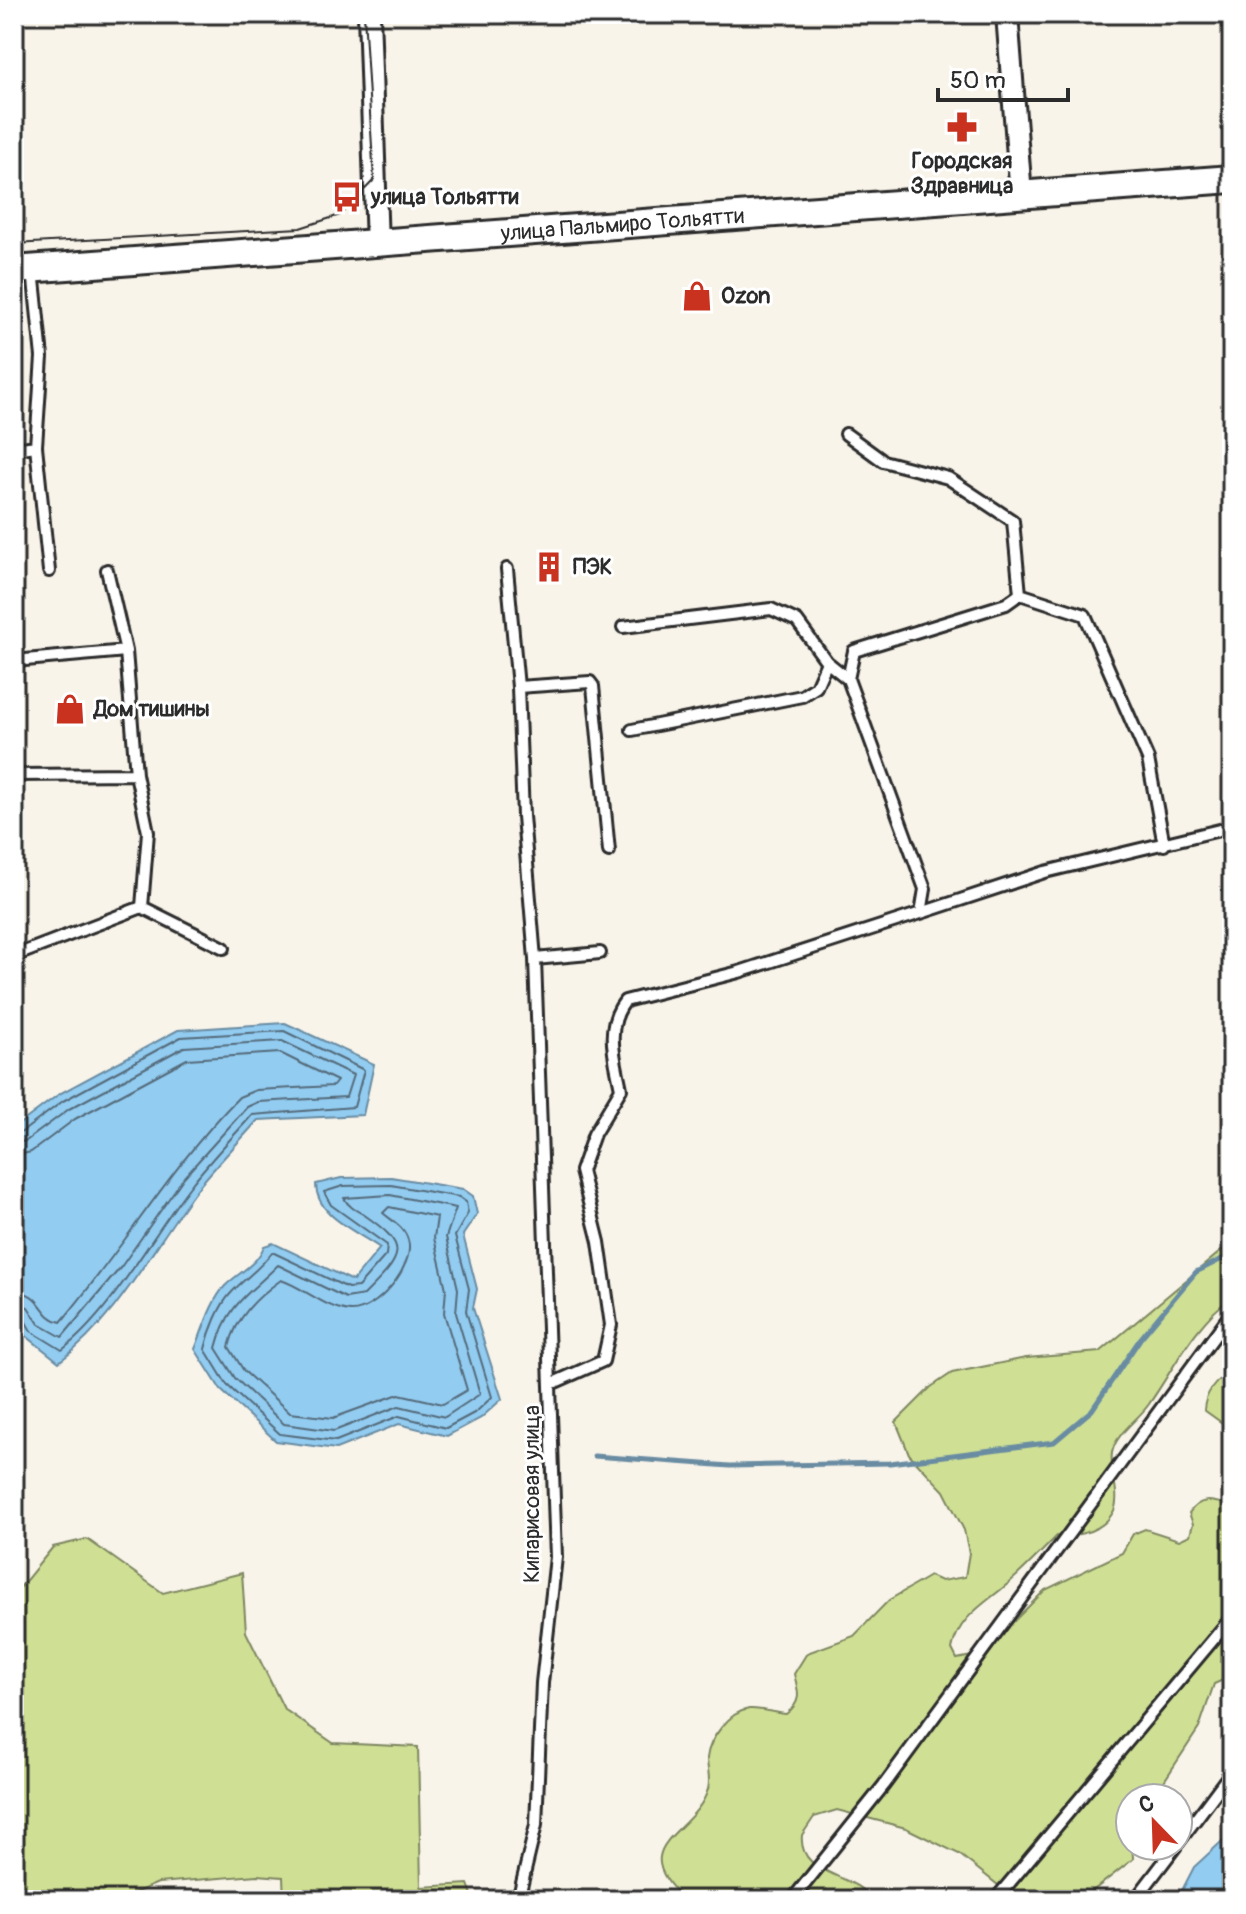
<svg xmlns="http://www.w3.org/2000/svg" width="1246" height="1914" viewBox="0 0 1246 1914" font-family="Pangolin,sans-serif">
<rect width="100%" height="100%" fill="#f9f4ea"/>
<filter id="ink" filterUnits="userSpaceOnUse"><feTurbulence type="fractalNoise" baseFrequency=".0125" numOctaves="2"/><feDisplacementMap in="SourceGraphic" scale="16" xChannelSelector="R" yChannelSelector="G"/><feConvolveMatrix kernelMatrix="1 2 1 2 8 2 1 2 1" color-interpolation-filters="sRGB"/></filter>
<g filter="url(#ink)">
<path fill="#cfe094" stroke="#7d8660" stroke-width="2" d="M1232,1242V1297C1194,1324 1175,1367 1149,1404C1138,1420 1115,1434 1112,1453C1109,1471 1123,1498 1112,1514C1101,1532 1076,1536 1057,1536C1042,1551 1028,1566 1012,1580C989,1602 959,1614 952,1649L957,1659L981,1654L1045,1590L1122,1553L1133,1534L1145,1529L1179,1540L1190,1535L1193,1524L1189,1513C1200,1497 1210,1500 1228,1505L1232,1502V1676L1214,1684L1199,1728L1153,1798H1130L1133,1859L1090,1893L1071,1900H1049L1003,1889L959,1854L906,1828L837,1810L814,1817L802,1835C798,1877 853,1871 872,1900H685C622,1843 695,1835 708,1789C711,1780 707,1768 707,1758C709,1739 729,1712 749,1709C760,1708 775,1713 786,1714C802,1702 799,1693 794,1674L807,1653L854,1636L889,1600L930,1576L941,1581L965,1577L969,1553L964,1530L944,1491L909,1454L896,1422L931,1387L952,1373L1026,1358L1100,1352Z
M1232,1371V1430L1204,1410C1205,1392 1216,1380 1232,1371Z
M87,1539L163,1593L242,1573L246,1632L284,1709L333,1743L418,1747L421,1887L468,1884L474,1900H284L283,1877L257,1875L158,1883L118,1900H14V1595L53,1547Z"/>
<path fill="#92ccf1" stroke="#698ca2" stroke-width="2" d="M285,1023L374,1064L363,1115L258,1120C238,1143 216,1165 197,1189C153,1247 118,1318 59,1362L25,1335L14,1315V1128L59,1094L178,1030Z
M391,1177L463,1189L473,1196L477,1214L463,1235L477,1289L473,1308L502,1399L481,1418L447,1436L399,1424L336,1449L276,1441L221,1390L195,1349C203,1330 211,1301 225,1286C239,1272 257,1265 264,1246L273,1243L353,1281L380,1248C356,1231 316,1216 316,1184L341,1178Z
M1232,1832V1900H1177L1194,1867Z"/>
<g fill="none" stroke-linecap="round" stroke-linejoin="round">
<path stroke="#546b7a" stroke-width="2" d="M14,1133L22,1132L63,1101L181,1037L284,1031L364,1070L354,1107L252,1115C232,1138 210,1160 191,1185C152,1235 112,1312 62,1350L31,1331L22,1315L14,1313
M14,1143L26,1141L69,1109L184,1047L282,1041L353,1075L346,1097L258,1102L247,1107L184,1177L121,1267L62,1337L39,1324L28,1307L14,1303
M14,1156L31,1152L75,1119L187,1059L280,1053L337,1081L333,1086L256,1090L239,1097C171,1166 123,1249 61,1322C40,1318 43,1292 14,1291
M391,1185L459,1197L466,1202L468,1213L455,1236L469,1289L466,1311L492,1397L476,1412L446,1428L399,1416L336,1441L280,1434L227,1385L205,1349C209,1332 219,1305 232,1292C246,1277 261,1268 272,1252L348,1288L358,1287L386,1255L387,1245L331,1205L324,1192L343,1186Z
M390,1195L456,1208L446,1237L458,1289L456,1313L480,1394L445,1417L399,1406L334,1431L284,1424L235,1378L216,1348C227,1304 249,1294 278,1265L346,1298L364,1295C404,1255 411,1247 363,1214C355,1210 348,1206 344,1198Z
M389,1207L437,1217L434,1238L446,1289L444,1313L467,1390L443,1404L399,1394L333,1418L290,1413L244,1371L229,1347C236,1317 257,1297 281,1280C303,1287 326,1309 350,1311C376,1313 416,1265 408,1240C404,1226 392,1221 383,1213Z"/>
<path stroke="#698ca2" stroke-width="5" d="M594,1456L730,1466L890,1463L1054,1442L1092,1410L1140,1339L1196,1272L1230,1255"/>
<g stroke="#2b2b2b" stroke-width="16">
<path id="lane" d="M33,270L42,357L36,446L49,571
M14,449L36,446
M507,569L518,687L523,816L535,959L556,1557L542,1683L536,1825L518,1900
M107,570L126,651L136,774L148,832L142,907
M1020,594L1085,615L1148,759L1164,845
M1232,614V615
M623,627L771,609L797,621L827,662L848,679
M14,661L126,651
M518,687L590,682L593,686L609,851
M632,730L802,696L816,687L827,662
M14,775L136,774
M142,907L224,948
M921,913L1045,872L1232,827
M14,956L142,907
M535,959L600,953
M551,1384L603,1361L611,1325L599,1242L581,1171L594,1134L621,1089C615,1058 604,1028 625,1001L739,972L921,913L925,889L848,679L854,651L1006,604L1020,594L1013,521L948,478L883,461L846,434
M1178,1843L1232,1771
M792,1900L884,1785L1232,1312
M995,1900L1232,1617
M1135,1900L1176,1846"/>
</g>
<g stroke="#2b2b2b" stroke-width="26">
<path id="street" d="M369,14L377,245
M1007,14L1021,195"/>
</g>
<g stroke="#2b2b2b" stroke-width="32">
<g id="secondary">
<path id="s1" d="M14,270L1232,179"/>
</g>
</g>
<use href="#lane" stroke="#fff" stroke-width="10"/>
<use href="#street" stroke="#fff" stroke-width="20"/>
<use href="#secondary" stroke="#fff" stroke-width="26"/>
<path stroke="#2b2b2b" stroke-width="2" d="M14,244L300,228L340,215L374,180L364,14"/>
</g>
</g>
<defs>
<g id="pharmacy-bare" transform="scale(2.4)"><path d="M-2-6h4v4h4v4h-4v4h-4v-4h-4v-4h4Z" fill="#c8321e" stroke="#fff" stroke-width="2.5" paint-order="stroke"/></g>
<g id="bus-bare" transform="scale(2.4)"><path d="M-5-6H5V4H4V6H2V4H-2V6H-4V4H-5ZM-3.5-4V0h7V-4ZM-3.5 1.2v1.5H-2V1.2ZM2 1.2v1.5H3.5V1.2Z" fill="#c8321e" stroke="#fff" stroke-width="2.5" paint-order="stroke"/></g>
<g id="shop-bare" transform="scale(2.4)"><path d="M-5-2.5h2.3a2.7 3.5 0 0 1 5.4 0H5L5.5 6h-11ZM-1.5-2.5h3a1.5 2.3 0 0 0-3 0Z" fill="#c8321e" stroke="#fff" stroke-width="2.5" paint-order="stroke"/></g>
<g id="building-bare" transform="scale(2.4)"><path d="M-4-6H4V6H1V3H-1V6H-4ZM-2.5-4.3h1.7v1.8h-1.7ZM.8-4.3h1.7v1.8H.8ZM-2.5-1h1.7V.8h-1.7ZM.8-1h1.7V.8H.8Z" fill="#c8321e" stroke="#fff" stroke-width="2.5" paint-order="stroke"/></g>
</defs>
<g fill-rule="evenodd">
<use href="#pharmacy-bare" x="962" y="127"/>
<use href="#bus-bare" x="347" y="197"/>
<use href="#shop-bare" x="697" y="296"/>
<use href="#building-bare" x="549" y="567"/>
<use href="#shop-bare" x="70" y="709"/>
</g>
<g text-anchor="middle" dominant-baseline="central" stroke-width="6" stroke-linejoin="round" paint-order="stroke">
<g font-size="22" font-weight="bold" fill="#2b2b2b" stroke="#fff" text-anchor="start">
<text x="962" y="161" text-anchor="middle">Городская<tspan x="962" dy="25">Здравница</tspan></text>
<text x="371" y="197">улица Тольятти</text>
<text x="721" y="296">Ozon</text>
<text x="573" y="567">ПЭК</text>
<text x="94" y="709">Дом тишины</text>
</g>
<g font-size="22" fill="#2b2b2b" stroke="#fff">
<text stroke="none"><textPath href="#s1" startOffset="610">улица Пальмиро Тольятти</textPath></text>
<text transform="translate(532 1494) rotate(-90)">Кипарисовая улица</text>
</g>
</g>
<rect width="1246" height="1914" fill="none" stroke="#fff" stroke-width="48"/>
<rect x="24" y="24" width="1198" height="1866" fill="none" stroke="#2b2b2b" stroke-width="3" filter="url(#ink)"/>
<g transform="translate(1154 1822) rotate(337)"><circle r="38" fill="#ffffff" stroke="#aaaaaa" stroke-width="2"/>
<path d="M0-6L14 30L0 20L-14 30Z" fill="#c8321e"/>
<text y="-12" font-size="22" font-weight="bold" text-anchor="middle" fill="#2b2b2b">С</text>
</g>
<path d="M938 88v12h130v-12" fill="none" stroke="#2b2b2b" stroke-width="4"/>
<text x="950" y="88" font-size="24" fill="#2b2b2b" stroke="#ffffff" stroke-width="6" paint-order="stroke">50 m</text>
</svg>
